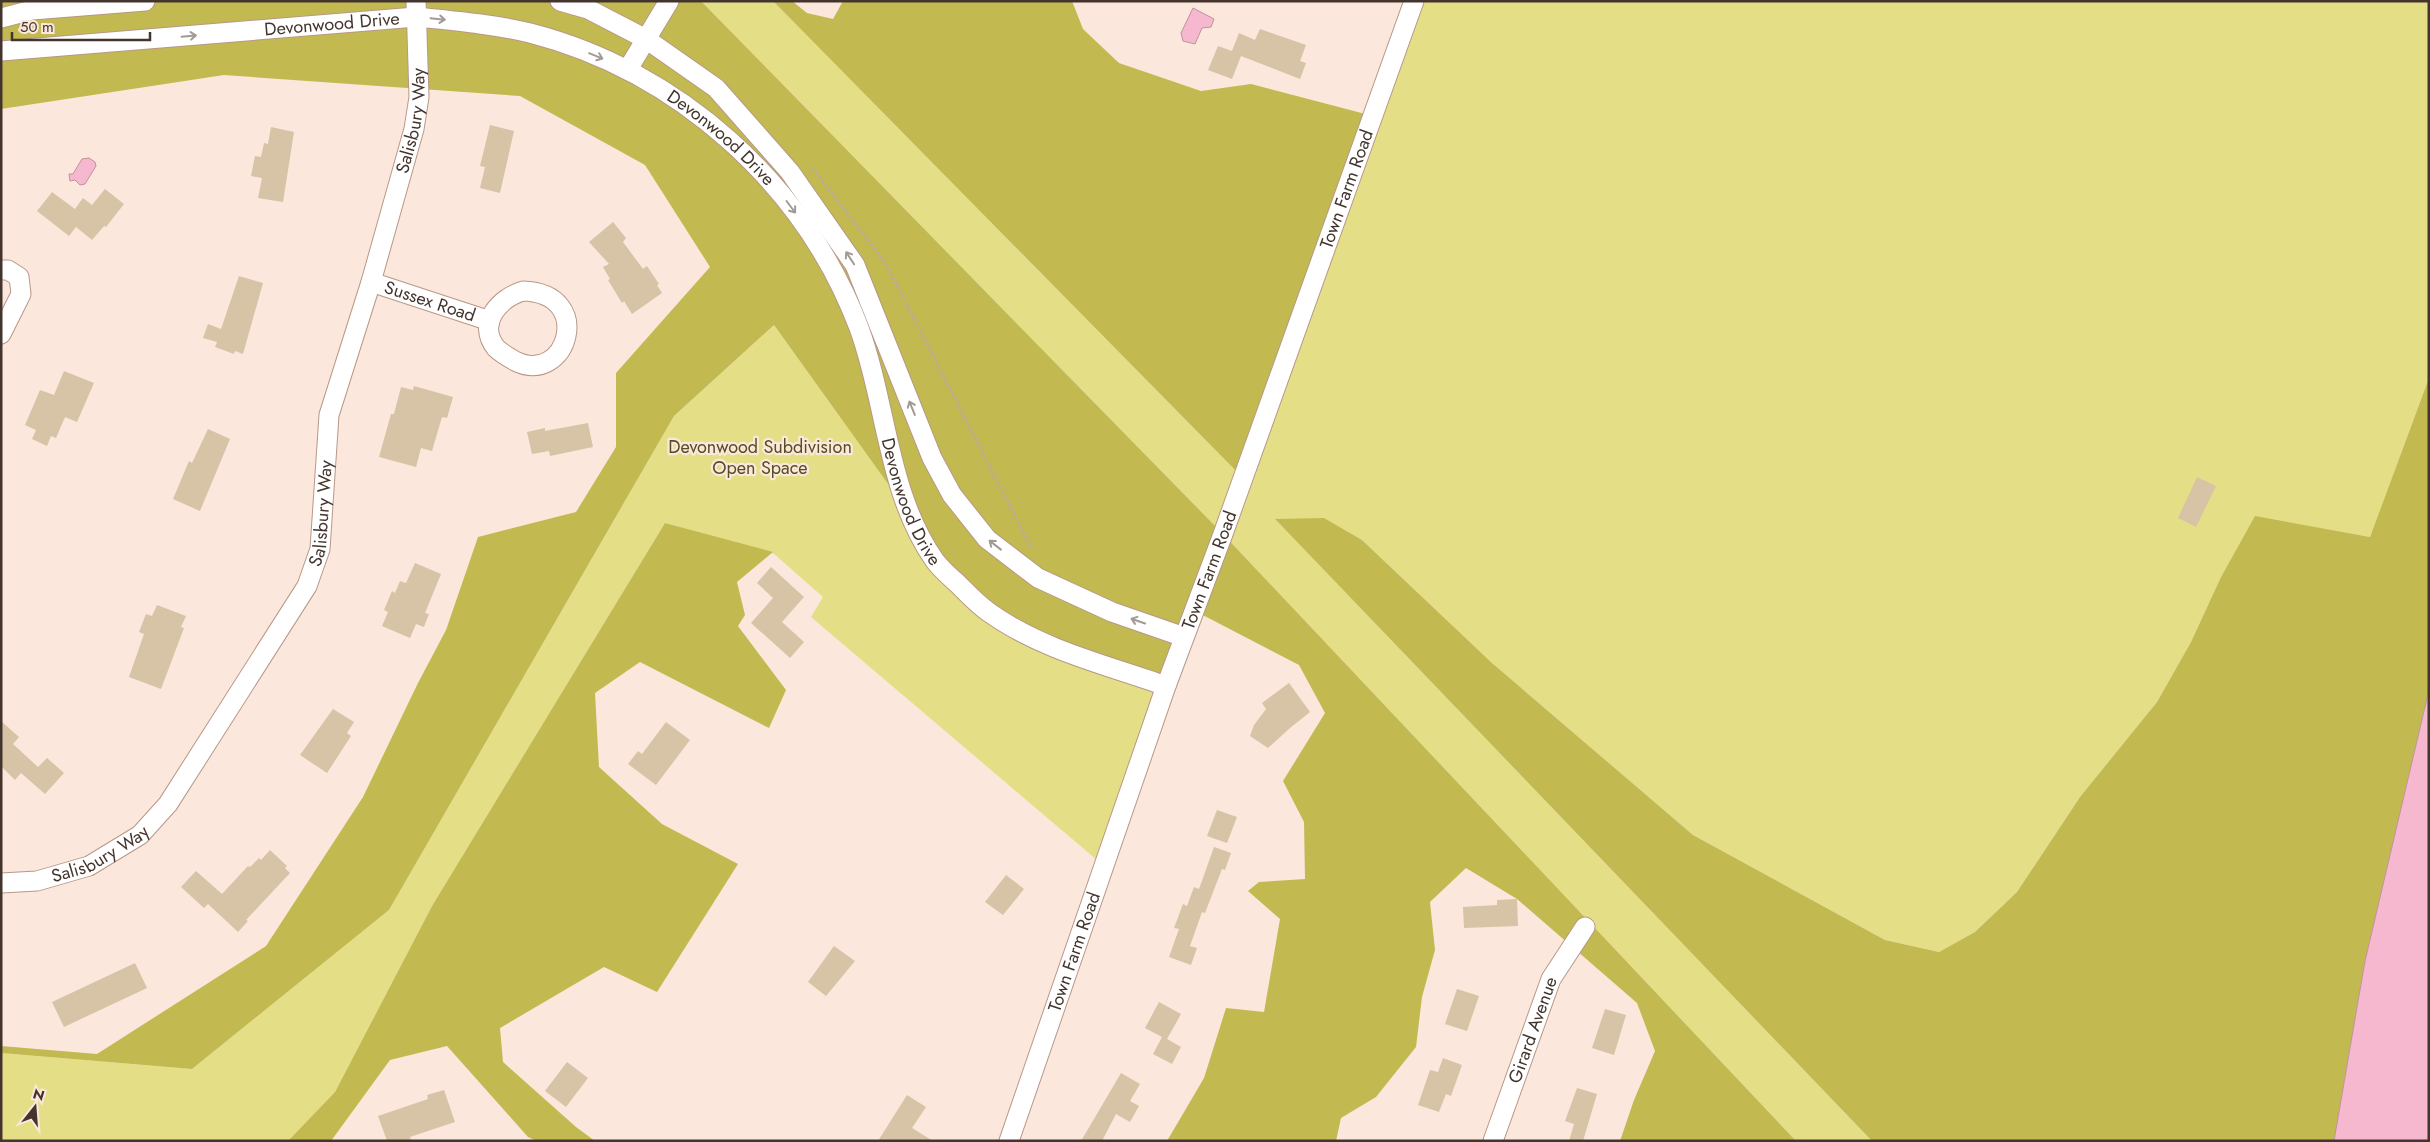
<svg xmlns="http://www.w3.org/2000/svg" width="2430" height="1142" viewBox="0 0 2430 1142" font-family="Jost,sans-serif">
<rect width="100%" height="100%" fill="#fce7dc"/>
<path fill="#e4df87" d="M701,1H773L1243,478L1414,1H2429V378L2370,537L2255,517L2221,577L2191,642L2157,702L2080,797L2017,892L1975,932L1939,952L1885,940L1693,835L1492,663L1362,540L1276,520L1872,1141H1796L1223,534Z
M774,325L911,516L1166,686L1104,866L811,617L823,597L773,553L665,523L432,906L335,1092L288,1141H1V1053L192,1069L389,910L674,416Z"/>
<path fill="#c2ba51" d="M1,1H701L1223,534L1796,1141H1620L1634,1100L1655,1051L1637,1003L1517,899L1466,868L1430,902L1435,950L1422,997L1416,1047L1376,1097L1341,1118L1336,1141H1167L1204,1078L1226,1008L1264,1012L1280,919L1248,891L1259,882L1305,879L1304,822L1283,781L1325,713L1299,665L1195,611L1166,686L988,612L911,516L774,325L674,416L389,910L192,1069L1,1053V1046L97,1054L266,946L363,797L418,683L446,630L478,537L576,512L616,447V373L710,267L645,165L520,96L224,75L1,109Z
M773,1H792L807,13L833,19L843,1H1072L1083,29L1119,63L1201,91L1251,84L1373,116L1243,478Z
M2429,378V690L2365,961L2334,1141H1872L1275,519L1324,518L1362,540L1492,663L1693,835L1885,940L1939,952L1975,932L2017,892L2080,797L2157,702L2191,642L2221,577L2255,516L2370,537Z
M665,523L773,552L737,582L745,615L738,626L786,690L769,728L640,662L595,693L599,767L662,824L738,864L657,992L604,967L500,1028L503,1062L576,1127L595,1141H537L528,1137L447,1046L390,1060L331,1141H288L335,1092L432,906Z"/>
<path fill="#f5b8ce" stroke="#c0919e" d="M1193,8L1214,19L1211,27L1202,28L1195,44L1183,41L1181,33Z
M89,158L95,162L96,166L85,184L80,185L75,180L70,181L69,174H73L82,159Z
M2429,690V1141H2334L2365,961Z"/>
<path fill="#d7c3a6" d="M1260,29L1306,45L1300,61L1306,63L1300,79L1241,56L1232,79L1208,70L1218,46L1232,51L1239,33L1255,40Z
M490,125L514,131L500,193L480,188L485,167L480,166Z
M271,127L294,132L283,202L258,198L262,178L251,176L255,156L261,157L264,143L268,144Z
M105,189L124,204L106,227L104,226L92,240L76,227L69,236L37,211L52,192L75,209L83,198L92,205Z
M613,222L626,238L623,242L643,269L647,266L659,284L657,285L662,293L632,314L624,301L622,303L608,280L610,279L603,267L609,264L589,242Z
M239,276L263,283L243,354L235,351L234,354L215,347L217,342L203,338L208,324L221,329Z
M64,371L94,383L77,422L65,417L56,438L51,436L47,446L32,439L36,430L25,425L40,390L54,395Z
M414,386L453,397L447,418L442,417L432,451L421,448L416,467L379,457L391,414H394L401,387L413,390Z
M588,423L593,447L550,456L549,451L532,454L527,432L545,428V431Z
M208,429L230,439L200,511L173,499L189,461L192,463Z
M2197,477L2216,486L2196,527L2178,518Z
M415,563L441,574L425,613L429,614L424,627L416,624L410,638L382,626L388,612L384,610L392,591L395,593L400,581L406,583Z
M771,567L804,597L782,622L804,642L790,658L751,623L773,598L757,583Z
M157,605L186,616L181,627L184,628L161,689L129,677L144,634L139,632L146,614L152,616Z
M1289,683L1310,712L1290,728L1268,748L1250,736L1254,725L1266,709L1262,703Z
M333,709L354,722L347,733L351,736L327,773L300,755Z
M1,721L19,737L13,744L38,767L47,758L64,773L45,794L21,773L15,780L1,766Z
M666,722L690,740L656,785L628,764L638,751L642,754Z
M1217,810L1237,817L1227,843L1207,836Z
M1214,847L1231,853L1225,870L1222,869L1205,913L1202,912L1190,946L1197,948L1191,965L1169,957L1179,929L1174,928L1183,904L1187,906L1194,887L1199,889Z
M270,850L287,866L285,868L290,873L246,920L248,921L238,932L208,904L204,908L181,887L196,871L222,894L248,866L250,867L259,858L261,860Z
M1006,875L1024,889L1003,915L985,902Z
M1517,899L1518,926L1464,928L1463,907L1497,905V900Z
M834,946L855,961L826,996L808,982Z
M135,963L147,988L64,1027L52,1002Z
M1457,989L1479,996L1467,1031L1445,1024Z
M1159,1002L1181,1014L1167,1039L1181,1047L1172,1064L1153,1054L1162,1037L1145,1028Z
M1605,1009L1626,1015L1614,1055L1592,1048Z
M1443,1058L1462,1065L1451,1096L1446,1094L1439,1112L1418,1105L1430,1070L1438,1072Z
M567,1062L588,1078L566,1107L545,1091Z
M1121,1073L1140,1084L1130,1101L1139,1106L1130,1122L1116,1114L1102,1141H1081Z
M1577,1088L1597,1094L1583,1141H1569L1574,1124L1565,1121Z
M444,1090L455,1122L410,1137L411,1141H387L378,1116L428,1099L427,1095Z
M907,1095L926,1107L912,1128L933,1141H878Z"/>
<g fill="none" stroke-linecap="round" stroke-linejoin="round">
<g stroke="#b89887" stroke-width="21">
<g id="minor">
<path d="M560,1L588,9L646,39L716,88L790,172L855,265L932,458L952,495L987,539L1038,578L1112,612L1184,637"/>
<path d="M1,18L32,10L145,1"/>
<path id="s1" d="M1,51L416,17C455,21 492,24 530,33C678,71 805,184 859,328C887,404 887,493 935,561C941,569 950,577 958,584C968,594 978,605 990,613C1042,650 1107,665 1166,686"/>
<path d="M628,69L669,1"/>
<path d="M1,270H8L19,277L21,294L1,334"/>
<path id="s2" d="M371,282L490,321"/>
<path d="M523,291C596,293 567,387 515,361C508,357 501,353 496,348C476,323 500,298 523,291Z"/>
<path id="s3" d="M1,883L37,881L89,866L140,835L168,804L307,586L320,549L329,415L371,282L414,129L419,97L416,1"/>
<path id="s4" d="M1009,1141L1166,686L1223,534L1414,1"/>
<path id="s5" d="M1493,1141L1551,979L1585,927"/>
</g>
</g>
<path stroke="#bca9a0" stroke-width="3" stroke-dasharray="2.5 2.5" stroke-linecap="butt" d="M812,169L819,176L886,264L1032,549"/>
<use href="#minor" stroke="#fff" stroke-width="19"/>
</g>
<defs><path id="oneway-shaft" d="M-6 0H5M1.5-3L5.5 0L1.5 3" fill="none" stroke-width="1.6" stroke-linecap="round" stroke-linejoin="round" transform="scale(1.25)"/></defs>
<g stroke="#a19a96">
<use href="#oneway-shaft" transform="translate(438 19) rotate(6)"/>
<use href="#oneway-shaft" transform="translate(189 36) rotate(-5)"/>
<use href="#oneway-shaft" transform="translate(596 56) rotate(22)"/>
<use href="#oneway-shaft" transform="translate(791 207) rotate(53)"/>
<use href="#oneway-shaft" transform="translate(850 258) rotate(-123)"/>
<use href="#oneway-shaft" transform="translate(912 408) rotate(-112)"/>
<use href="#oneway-shaft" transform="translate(995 545) rotate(-142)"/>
<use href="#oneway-shaft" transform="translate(1138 621) rotate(-161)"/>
</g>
<g text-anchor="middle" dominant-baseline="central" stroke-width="4.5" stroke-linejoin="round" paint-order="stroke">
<g font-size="18" fill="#43352e" stroke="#fce7dc">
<text stroke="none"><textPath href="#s1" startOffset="332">Devonwood Drive</textPath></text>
<text stroke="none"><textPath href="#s3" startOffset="930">Salisbury Way</textPath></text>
<text stroke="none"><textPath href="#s1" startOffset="752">Devonwood Drive</textPath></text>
<text stroke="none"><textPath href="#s4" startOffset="1010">Town Farm Road</textPath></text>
<text stroke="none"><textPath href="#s2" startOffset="62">Sussex Road</textPath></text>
<text stroke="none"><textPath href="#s1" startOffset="1172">Devonwood Drive</textPath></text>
<text stroke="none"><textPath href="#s3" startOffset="525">Salisbury Way</textPath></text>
<text stroke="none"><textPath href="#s4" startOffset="605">Town Farm Road</textPath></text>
<text stroke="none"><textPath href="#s3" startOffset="105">Salisbury Way</textPath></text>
<text stroke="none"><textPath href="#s4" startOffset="200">Town Farm Road</textPath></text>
<text stroke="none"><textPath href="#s5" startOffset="118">Girard Avenue</textPath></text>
</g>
<g font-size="18" fill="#524f23" stroke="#fce7dc">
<text x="760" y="447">Devonwood Subdivision<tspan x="760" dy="21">Open Space</tspan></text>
</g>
</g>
<rect width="2430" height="1142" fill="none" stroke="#43352e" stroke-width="5"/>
<g transform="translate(35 1107) rotate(17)" stroke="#fce7dc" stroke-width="4" paint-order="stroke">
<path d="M0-4L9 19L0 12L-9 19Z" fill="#43352e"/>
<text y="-8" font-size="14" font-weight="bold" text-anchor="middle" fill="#43352e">N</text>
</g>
<path d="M12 32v8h138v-8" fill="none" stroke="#43352e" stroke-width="2.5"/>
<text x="20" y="32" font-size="15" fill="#43352e" stroke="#fce7dc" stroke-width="4" paint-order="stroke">50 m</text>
</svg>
